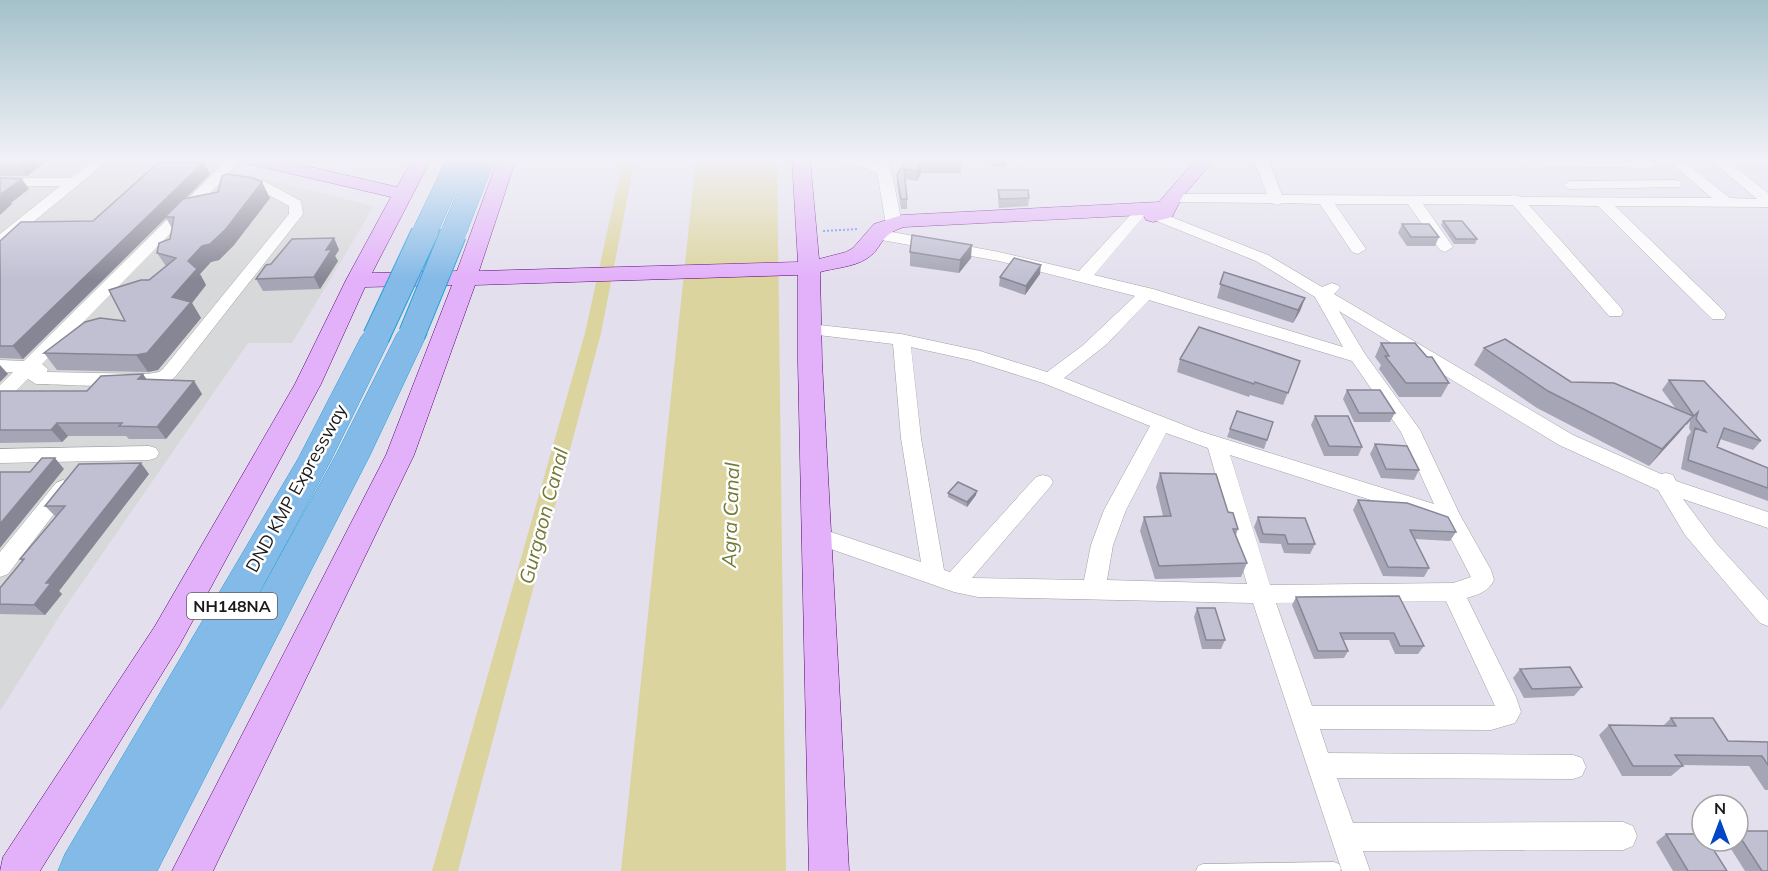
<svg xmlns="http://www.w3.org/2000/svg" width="1768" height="871" viewBox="0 0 1768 871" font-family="Mulish,sans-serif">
<rect width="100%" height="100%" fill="#e3dfed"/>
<path fill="#d7d8d9" d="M0,159H183L374,206L292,343H248L64,609L0,711Z"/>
<path fill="#dcd49e" d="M696,159H777L786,871H621Z"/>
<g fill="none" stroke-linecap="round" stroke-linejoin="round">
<path fill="#dcd49e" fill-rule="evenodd" d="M623,159H635L601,333L458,871H432L585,333Z"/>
<g stroke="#a1a1a1" stroke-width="1">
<path id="lane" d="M1334,862L1339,864L1341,869L1340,871H1196L1198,866L1203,864Z"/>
</g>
<g stroke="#a1a1a1" stroke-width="1">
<path id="street" d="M95,159H110L5,245L0,247V234L60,186H0V178H71Z
M228,159H242L226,176L264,181L301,201L303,214L175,377C161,392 61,384 36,384L28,379L7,400L0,402V385L13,372H0V360L24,361ZM219,184L256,188L289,206V214L163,369L159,372L148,374L47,372L48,369L42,364Z
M844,159H864L876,162L875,159H889L902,224L899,227H889L886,224L877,172L846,162Z
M1254,159H1268L1282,195L1509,196L1515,195L1521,197L1712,198L1666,159H1681L1730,198L1757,199L1712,161L1714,159H1768V165H1733L1768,193V207L1615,206L1724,311L1726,315L1724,319H1712L1598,206L1529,205L1621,308L1623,312L1621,316H1609L1513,205L1423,204L1453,247L1445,252L1440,250L1408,204H1335L1366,249L1358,254L1352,252L1320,204L1283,203L1277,205L1271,203L1171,202L1164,198L1171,194H1267Z
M1551,159L1651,160L1658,164L1651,168L1546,166L1544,163L1546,160Z
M1675,180L1680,181L1682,184L1680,187L1570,189L1563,185L1570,181Z
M1141,205L1268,255L1322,287L1332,283L1338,285L1340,288L1334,294L1573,435L1661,474L1666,473L1673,475L1676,481L1768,512V528L1683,499L1716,543L1768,600V626L1760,623L1685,535L1658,490L1559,445L1339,311L1365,354L1420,430L1460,515L1491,570L1494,580C1488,592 1479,594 1467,598L1516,697L1521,712L1515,723L1491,730L1320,729L1328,753L1573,755L1582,758L1586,767L1582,776L1573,779L1337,778L1353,823L1623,822L1633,826L1637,836L1633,846L1623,850L1363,851L1370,871H1342L1253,603L978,597L954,592L808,541L805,535L808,529L816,527L921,562L901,438L893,344L810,334L804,333L801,329L804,325L810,324L901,334L980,351L1047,372L1082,346L1135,296L999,261L876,239L871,237L868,234L871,231L876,229L999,252L1079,271L1132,213L1136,212L1134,209L1136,206ZM1144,216L1256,261L1315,297L1343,347L1153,289L1094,275ZM1149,300L1352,361L1401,432L1434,504L1199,431L1064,378L1107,344ZM911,347L970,360L1043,383L1150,426L1104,510L1091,545L1084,580L972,578L1050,487L1053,482L1050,477L1043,475L1036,477L950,572L944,570L921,438ZM1166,433L1208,448L1247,584L1107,580L1113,545L1126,510ZM1230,455L1443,523L1471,577L1453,583L1270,585ZM1446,601L1495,706H1312L1276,603Z
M149,446L156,448L159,453L156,458L149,460L0,463V449Z
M63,480L70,483L73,488L70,493L8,574L0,577V552L56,483Z"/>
</g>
<g stroke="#550370" stroke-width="1">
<path id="secondary" d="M244,159H276L397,187L413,159H431L372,273L457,271L498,159H516L479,271L798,262L792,159H810L819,259L846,252L853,248L874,224L902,215L1159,202L1196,159H1215L1182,197L1172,217L1153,222L1146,220L1143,215L904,227C877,236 884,248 866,259C854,267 834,268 820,272L822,362L849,871H809L798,362V275L475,285L414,455L213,871H172L386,455L452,285L365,287L321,384L179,646L40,871H0L3,857L155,626L295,384L346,280L391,197L246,163Z"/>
</g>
<g stroke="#21a0d6" stroke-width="1">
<path id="highway" d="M447,159H470L437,234L433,239L424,242L415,239L411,234Z
M472,159H495L466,234L462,239L453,242L444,239L440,234Z
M412,325L422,328L427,334L370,455L157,871H58L65,854L298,459L361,337L366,331L376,328L386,331L391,337L331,460L248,614L336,455L397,334L402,328Z"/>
</g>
<path stroke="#6289fb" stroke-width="2" stroke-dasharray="2 2" stroke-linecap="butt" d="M823,231L859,229"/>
<use href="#lane" fill="#fff" fill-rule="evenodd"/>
<use href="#street" fill="#fff" fill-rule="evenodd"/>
<use href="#secondary" fill="#e3b0fa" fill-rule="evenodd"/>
<use href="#highway" fill="#84bae7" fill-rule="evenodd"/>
<g stroke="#21a0d6" stroke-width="28" stroke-linecap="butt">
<path id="highway-bridge" d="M412,334L453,234
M376,337L424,234"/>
</g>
<use href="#highway-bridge" stroke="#84bae7" stroke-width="26"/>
</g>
<path fill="#a6a5b5" d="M0,159H49L27,176H0Z
M907,159L961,163V173H921L917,181L905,179L907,199V209H901L897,185V175Z
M990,159H1005V167L991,166Z
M210,174L185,199L270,198L234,245L219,260L211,262L200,274L206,285L192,303L201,318L158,370L148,372L57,370L44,353L125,321L149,280L166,266L157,253L170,239L172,228L166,218L23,359L0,358V241L93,221Z
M998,190L1029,198L1028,206L999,208L998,199Z
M1443,221L1477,239L1475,244H1454L1441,225Z
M1402,224L1439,237L1435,246H1407L1398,233Z
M334,238L339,250L335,256L338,261L320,289L263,291L256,279L271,264Z
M910,252L971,258L959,273L910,266Z
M1224,272L1305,298L1300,311L1293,323L1217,298Z
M1040,274L1025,295L999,286L1000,277Z
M1381,343L1427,357L1449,383L1441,397H1399L1379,369L1381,365L1375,357Z
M1484,348L1571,382L1676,409L1662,390L1669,380L1761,441L1753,450L1720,439L1717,447L1768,468V501L1681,469L1687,437L1691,432L1689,428L1690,421L1687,425L1686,424L1649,466L1537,408L1474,365Z
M1180,359L1300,361L1283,405L1250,395L1249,397L1177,372Z
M147,380L194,381L202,394L166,439H129L126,436H68L62,442L0,443V391H87Z
M1347,390L1395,413L1390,422H1354L1343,399Z
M1237,411L1273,422L1264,449L1227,437Z
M1315,416L1362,447L1358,456H1324L1311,425Z
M1375,444L1419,470L1414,480L1381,478L1370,454Z
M1160,473L1238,529L1236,535L1247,563L1241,577L1155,579L1140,531L1144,517L1163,516L1156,487Z
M149,474L59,591L62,594L45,615L0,614V588L22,561L20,559L56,517L45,506Z
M948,493L976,495L967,507L948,497Z
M1358,500L1456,532L1450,541L1415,539L1429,568L1424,577L1383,576L1353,510Z
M1258,517L1315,544L1310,554L1284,553L1281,544L1260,543L1254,527Z
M1399,596L1424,646L1418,654H1395L1389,640H1344L1348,651L1344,658L1314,659L1292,605L1296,597Z
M1197,608L1225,640L1221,649H1202L1194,617Z
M1520,669L1582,687L1574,696L1524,698L1513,678Z
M1671,718L1728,741L1768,742V790H1765L1749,766L1682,765L1683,766L1671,776H1622L1599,735L1609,725L1663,726Z
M1738,831L1768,871H1745L1726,841H1738Z
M1666,834L1727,871H1673L1656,842Z"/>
<path fill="#878694" d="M30,159H49L27,176L20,166Z
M204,162L210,174L23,359L13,346Z
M921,163V173L917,181V171Z
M22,179L29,189L11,203L12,204L0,215V198L1,194Z
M262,182L270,198L234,245L219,260L211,262L200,274L206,285L192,303L201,318L158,370L148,372L136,355L172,297L188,261Z
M334,238L339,250L335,256L338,261L320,289L314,277L326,250Z
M972,245L971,258L959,273L960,260Z
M1041,265L1040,274L1025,295L1026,286Z
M1305,298L1300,311L1293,323L1298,310Z
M0,365L8,374L0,382Z
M143,374L152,387L138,379Z
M194,381L202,394L166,439L157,427Z
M1693,416L1679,433L1649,466L1662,449Z
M57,423L68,436L62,442L51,430Z
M55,458L64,469L0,548V524Z
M141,463L149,474L59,591L62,594L45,615L34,605L46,583Z
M977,491L976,495L967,507V502Z"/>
<path fill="#c1c0d3" stroke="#878694" stroke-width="1.5" d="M0,159H30L20,166H0Z
M907,159H961V163H921L917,171L904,169L907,199H901L897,175Z
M159,162H204L13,346H0V241L21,222L93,221Z
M227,174L253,178L262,182L226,229L210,244L202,246L188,261L197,269L172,297L191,302L147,353L136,355L44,353L85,322L100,318L125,321L109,290L141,280H149L176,258L157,253L159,243L170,239L174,217H165L183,199L218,192L222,176Z
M0,178L22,179L1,194H5L0,198Z
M998,190H1028L1029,198L1000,199Z
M1443,221H1462L1477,239H1456Z
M1402,224H1429L1439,237H1411Z
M912,235L972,245L960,260L910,252Z
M334,238L326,250L332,249L314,277L256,279L266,265L271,264L292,239Z
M1014,258L1041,265L1026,286L1000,277Z
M1224,272L1305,298L1298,310L1220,284Z
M1199,327L1300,361L1288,393L1255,382L1254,384L1180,359Z
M1505,339L1571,382L1614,383L1693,416L1662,449L1548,391L1484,348Z
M1381,343H1415L1427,357H1432L1449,383H1406L1385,356H1389Z
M143,374L138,379L194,381L157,427L119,426L122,423H57L51,430H0V391H87L101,376Z
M1669,380L1704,381L1761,441L1724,428L1717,447L1768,468V488L1688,460L1695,428L1706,432L1696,419L1698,412L1694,416Z
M1347,390H1380L1395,413H1359Z
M1237,411L1273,422L1267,440L1230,429Z
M1315,416H1348L1362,447L1329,446Z
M1375,444L1407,446L1419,470L1386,469Z
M42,458H55L0,524V472H30Z
M141,463L46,583H51L34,605L0,604V588L24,559H20L65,506H45L79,464Z
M1160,473L1216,474L1228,512L1233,513L1238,529H1233L1247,563L1159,566L1144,517L1171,516Z
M958,482L977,491L967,502L948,493Z
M1358,500L1407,503L1448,517L1456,532L1410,530L1429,568L1388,567Z
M1258,517L1305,518L1315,544H1288L1285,535L1263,534Z
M1399,596L1424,646H1400L1394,633H1340L1348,651H1318L1296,597Z
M1197,608H1215L1225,640H1206Z
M1570,667L1582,687L1532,689L1520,669Z
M1671,718H1713L1728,741L1768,742V765L1762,756L1675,755L1683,766H1633L1609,725L1676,726Z
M1738,831H1768V871H1762L1738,834Z
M1666,834H1702V841H1708L1727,871H1688Z"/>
<linearGradient id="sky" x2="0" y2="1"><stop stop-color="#a3c1ca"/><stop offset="0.57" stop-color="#f2f1f7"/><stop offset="1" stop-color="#f2f1f7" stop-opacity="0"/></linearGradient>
<rect width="1768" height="280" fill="url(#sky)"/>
<g text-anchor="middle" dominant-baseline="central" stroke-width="5" stroke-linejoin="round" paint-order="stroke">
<rect fill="#fff" stroke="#5f5f5f" stroke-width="1.5" x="187" y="593" width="90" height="26" rx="4.5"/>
<g font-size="16" font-weight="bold" fill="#1a1a1a">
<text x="232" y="606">NH148NA</text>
</g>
<g font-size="18" fill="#1a1a1a" stroke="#fff">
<text transform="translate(296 488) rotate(-61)">DND KMP Expressway</text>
</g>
<g font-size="20" font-style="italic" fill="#727c37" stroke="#fff">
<text transform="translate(730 515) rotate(-88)">Agra Canal</text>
<text transform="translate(543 516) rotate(-75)">Gurgaon Canal</text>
</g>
</g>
<g transform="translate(1720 823)"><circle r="28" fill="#ffffff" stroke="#a3a3a3" stroke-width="1.5"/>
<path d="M0-4.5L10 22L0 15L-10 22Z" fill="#0046c5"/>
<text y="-9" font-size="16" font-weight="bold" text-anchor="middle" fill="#1a1a1a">N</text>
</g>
</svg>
